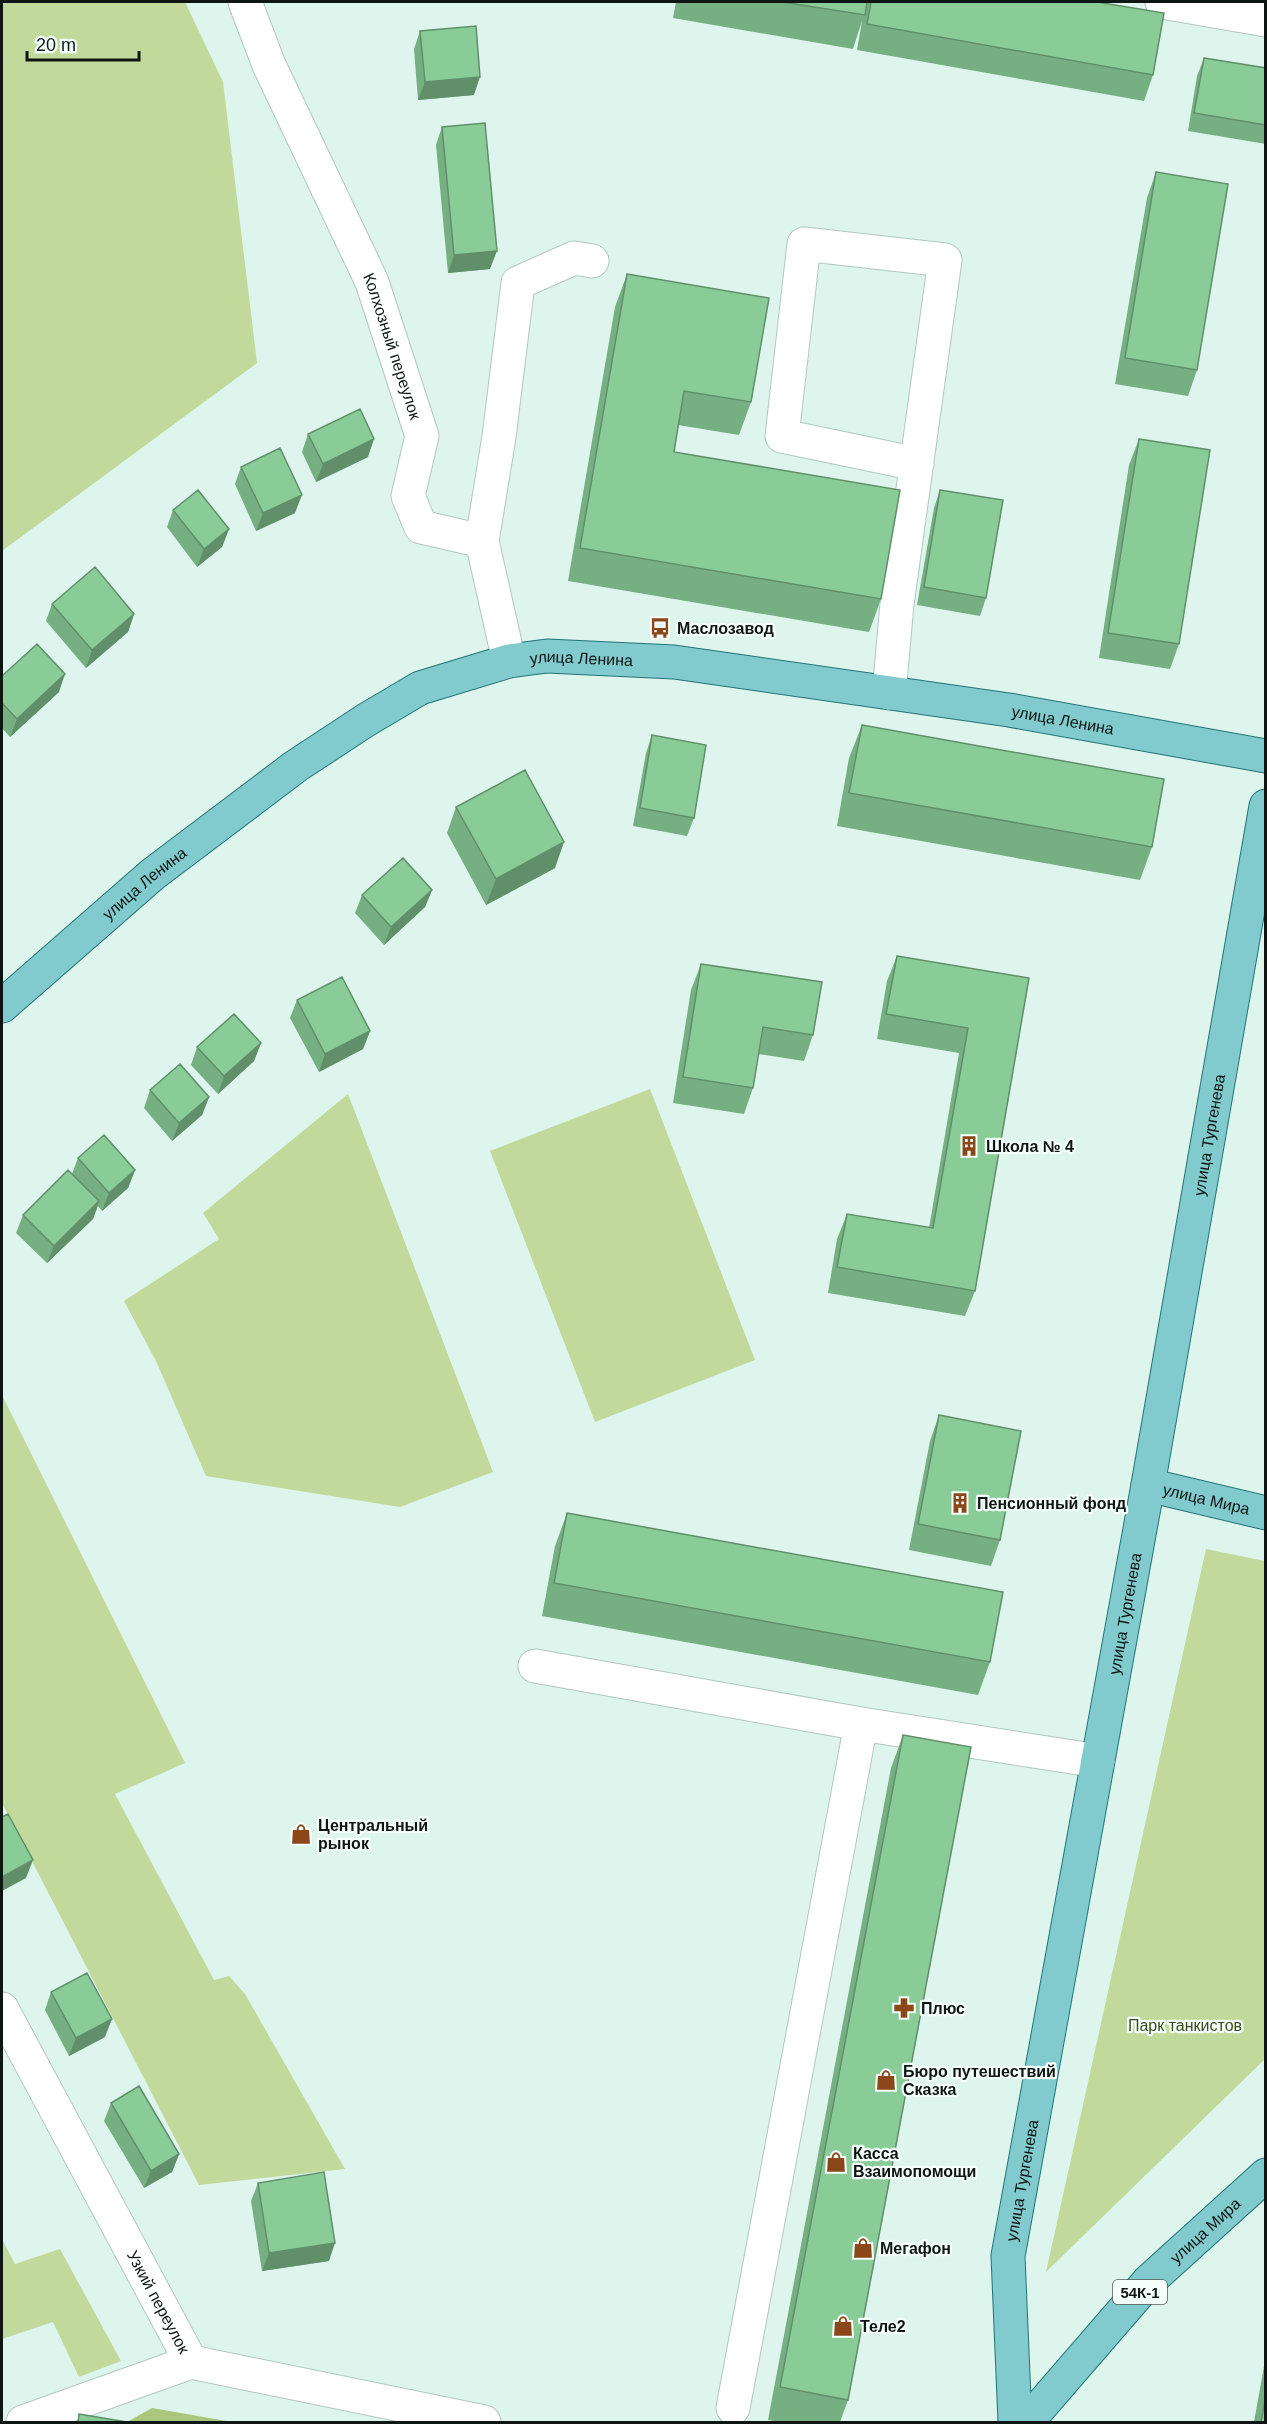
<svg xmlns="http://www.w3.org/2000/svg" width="1267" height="2424" viewBox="0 0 1267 2424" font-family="Arial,sans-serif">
<rect width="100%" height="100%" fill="#ddf5ed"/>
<path fill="#c2d99c" d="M2,2H185L223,82L257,363L2,551Z
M650,1089L755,1360L595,1422L490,1151Z
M348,1094L493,1472L400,1507L206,1476L156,1361L124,1301L219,1239L203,1213Z
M2,1395L185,1763L115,1794L214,1980L229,1976L245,1994L345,2169L199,2185L2,1803Z
M1206,1549L1265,1561V2059L1046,2272Z
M2,2239L15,2264L60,2249L121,2361L79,2377L53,2322L2,2339Z"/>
<path fill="#aac57c" d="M152,2408L232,2422H127Z"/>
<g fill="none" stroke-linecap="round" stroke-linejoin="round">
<g stroke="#b1c8c1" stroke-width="35">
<g id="minor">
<path id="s1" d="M245,2L269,65L372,282L422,436L408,496L421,527L482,541L509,661"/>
<path d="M1162,2L1266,20"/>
<path d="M482,541L499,437L518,283L574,258L592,261"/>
<path d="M889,693L897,604L945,260L804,244L782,436L917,464"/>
<path d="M535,1666L861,1724"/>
<path id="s2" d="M2,2009L191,2362L484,2422"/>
<path d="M733,2408L861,1724L1098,1761"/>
<path d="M23,2422L191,2362"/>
</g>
</g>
<g stroke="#227477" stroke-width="35">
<g id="major">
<path id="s3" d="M2,1006L153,874L296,766L366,720L420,688L509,661L547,656L674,662L1009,710L1266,756"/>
<path id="s4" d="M1148,1485L1266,1513"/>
<path id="s5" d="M1015,2422L1008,2256L1148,1485L1266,806"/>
<path id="s6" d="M1027,2422L1149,2281L1266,2175"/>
</g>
</g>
<use href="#minor" stroke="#fff" stroke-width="33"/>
<use href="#major" stroke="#81cace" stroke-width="33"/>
</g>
<path fill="#76af82" d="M676,2H1097L1153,75L1144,101L857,50L862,21L853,49L673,18Z
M420,31L474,95L418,100L414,49Z
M1204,58L1266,68V144L1188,131L1197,76Z
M442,127L490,269L448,273L436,145Z
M1156,172L1197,370L1188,396L1115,384L1147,198Z
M627,274L751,402L739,435L678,425L674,452L881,599L869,632L568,581L615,307Z
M308,434L368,457L316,482L302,452Z
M1139,439L1179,644L1170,669L1099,658L1129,465Z
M241,467L295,513L256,531L235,484Z
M940,490L986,598L980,616L917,605L934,508Z
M173,510L229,529L222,547L197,567L167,527Z
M52,604L134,614L128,632L86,668L46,621Z
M2,676L59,692L10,737L2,728Z
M862,725L1152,847L1140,880L837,826L849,758Z
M652,735L694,818L687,836L633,826L646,753Z
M456,807L555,868L486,905L447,833Z
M432,890L425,907L384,945L355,913L362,895Z
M897,956L1029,978L975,1291L965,1316L828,1293L837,1239L847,1214L929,1228L959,1053L877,1039L887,981Z
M701,964L813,1035L804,1061L758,1054L753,1088L744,1114L673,1103L691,990Z
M297,1000L370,1031L363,1049L319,1072L290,1018Z
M261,1043L254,1061L218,1094L191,1065L197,1047Z
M150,1090L209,1097L202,1115L172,1141L144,1108Z
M78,1158L135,1170L128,1188L102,1211L98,1206L93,1219L47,1263L16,1233L23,1215L72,1174Z
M939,1415L1000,1540L991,1566L909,1550L930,1441Z
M567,1513L990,1662L978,1695L542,1616L555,1546Z
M903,1735L848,2400L840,2422H780L768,2420L891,1768Z
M51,1992L105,2037L69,2056L45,2010Z
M111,2103L179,2154L172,2172L144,2188L104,2121Z
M258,2183L329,2261L262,2271L251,2201Z
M1266,2355V2422H1254Z"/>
<path fill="#608f6a" d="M480,77L474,95L418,100L425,82Z
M497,251L490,269L448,273L454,255Z
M374,439L368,457L316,482L323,464Z
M302,495L295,513L256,531L263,513Z
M229,529L222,547L197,567L204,549Z
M134,614L128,632L86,668L92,650Z
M65,674L59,692L10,737L17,719Z
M564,842L555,868L486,905L496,879Z
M432,890L425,907L384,945L391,927Z
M370,1031L363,1049L319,1072L325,1054Z
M261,1043L254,1061L218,1094L224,1076Z
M209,1097L202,1115L172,1141L179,1123Z
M135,1170L128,1188L102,1211L109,1193Z
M99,1201L93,1219L47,1263L54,1246Z
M33,1860L26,1878L2,1891V1877Z
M112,2019L105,2037L69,2056L76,2038Z
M179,2154L172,2172L144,2188L151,2171Z
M335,2243L329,2261L262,2271L269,2253Z"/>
<path fill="#89cc97" stroke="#608f6a" stroke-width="1.5" d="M782,2H867L865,15Z
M871,2H1097L1164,13L1153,75L867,24Z
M476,26L480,77L425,82L420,31Z
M1204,58L1266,68V125L1194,113Z
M485,123L497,251L454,255L442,127Z
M1156,172L1228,184L1197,370L1125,358Z
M627,274L769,298L751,402L684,391L674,452L900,490L881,599L580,548Z
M360,409L374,439L323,464L308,434Z
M1139,439L1210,450L1179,644L1108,633Z
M280,448L302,495L263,513L241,467Z
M198,490L229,529L204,549L173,510Z
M940,490L1003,500L986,598L924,587Z
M95,567L134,614L92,650L52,604Z
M37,644L65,674L17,719L2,703V676Z
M862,725L1164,779L1152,847L849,793Z
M652,735L706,745L694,818L640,808Z
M525,770L564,842L496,879L456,807Z
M403,858L432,890L391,927L362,895Z
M897,956L1029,978L975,1291L837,1267L847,1214L933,1228L968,1028L886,1014Z
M701,964L822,982L813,1035L763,1027L753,1088L683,1077Z
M342,977L370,1031L325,1054L297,1000Z
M234,1014L261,1043L224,1076L197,1047Z
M180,1064L209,1097L179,1123L150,1090Z
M104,1135L135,1170L109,1193L78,1158Z
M68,1170L99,1201L54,1246L23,1215Z
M939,1415L1021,1431L1000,1540L918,1524Z
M567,1513L1003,1592L990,1662L554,1583Z
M903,1735L971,1747L848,2400L780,2387Z
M8,1814L33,1860L2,1877V1817Z
M87,1973L112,2019L76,2038L51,1992Z
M139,2086L179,2154L151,2171L111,2103Z
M324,2172L335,2243L269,2253L258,2183Z
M1266,2395V2422H1261Z
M79,2414L127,2422H78Z"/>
<defs>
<g id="bus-bare" transform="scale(1.62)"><path d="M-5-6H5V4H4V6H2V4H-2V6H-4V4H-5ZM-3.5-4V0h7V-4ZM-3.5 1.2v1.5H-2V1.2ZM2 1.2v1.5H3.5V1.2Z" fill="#8b4719" stroke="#f5fffc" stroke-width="2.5" paint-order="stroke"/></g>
<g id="building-bare" transform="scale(1.62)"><path d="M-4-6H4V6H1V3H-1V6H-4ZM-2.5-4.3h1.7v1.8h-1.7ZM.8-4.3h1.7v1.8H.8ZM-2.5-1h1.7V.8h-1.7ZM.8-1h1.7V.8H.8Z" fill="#8b4719" stroke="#f5fffc" stroke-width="2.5" paint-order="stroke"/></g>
<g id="shop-bare" transform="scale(1.62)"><path d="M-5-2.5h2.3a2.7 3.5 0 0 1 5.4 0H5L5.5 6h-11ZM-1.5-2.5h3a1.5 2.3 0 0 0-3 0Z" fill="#8b4719" stroke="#f5fffc" stroke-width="2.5" paint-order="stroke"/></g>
<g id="pharmacy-bare" transform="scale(1.62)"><path d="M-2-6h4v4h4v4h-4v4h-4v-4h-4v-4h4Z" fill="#8b4719" stroke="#f5fffc" stroke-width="2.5" paint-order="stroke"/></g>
</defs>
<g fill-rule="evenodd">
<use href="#bus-bare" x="660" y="628"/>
<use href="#building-bare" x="969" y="1146"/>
<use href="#building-bare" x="960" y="1503"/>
<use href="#shop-bare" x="301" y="1834"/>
<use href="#pharmacy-bare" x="904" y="2008"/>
<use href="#shop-bare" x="886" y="2080"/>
<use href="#shop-bare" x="836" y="2162"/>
<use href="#shop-bare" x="863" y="2248"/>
<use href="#shop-bare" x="843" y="2326"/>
</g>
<g text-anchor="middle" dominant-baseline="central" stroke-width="4.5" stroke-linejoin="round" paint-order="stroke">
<rect fill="#f5fffc" stroke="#535c59" stroke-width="1.5" x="1113" y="2280" width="54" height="24" rx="4.5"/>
<g font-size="15" font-weight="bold" fill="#0d1613">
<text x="1140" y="2292">54К-1</text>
</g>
<g font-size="16" fill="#0d1613" stroke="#f5fffc">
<text stroke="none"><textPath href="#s1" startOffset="375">Колхозный переулок</textPath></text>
<text stroke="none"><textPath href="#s3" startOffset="692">улица Ленина</textPath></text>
<text stroke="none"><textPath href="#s3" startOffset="1178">улица Ленина</textPath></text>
<text stroke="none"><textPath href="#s3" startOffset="188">улица Ленина</textPath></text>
<text stroke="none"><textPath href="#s5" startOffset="1305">улица Тургенева</textPath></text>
<text stroke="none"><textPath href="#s4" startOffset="60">улица Мира</textPath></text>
<text stroke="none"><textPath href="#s5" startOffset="819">улица Тургенева</textPath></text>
<text stroke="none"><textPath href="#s5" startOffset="243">улица Тургенева</textPath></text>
<text stroke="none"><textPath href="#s6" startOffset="262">улица Мира</textPath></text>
<text stroke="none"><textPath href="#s2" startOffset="332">Узкий переулок</textPath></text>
</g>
<g font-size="16" font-weight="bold" fill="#0d1613" stroke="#f5fffc" text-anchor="start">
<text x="677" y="628">Маслозавод</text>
<text x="986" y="1146">Школа № 4</text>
<text x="977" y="1503">Пенсионный фонд</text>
<text x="318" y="1825">Центральный<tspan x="318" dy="18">рынок</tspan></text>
<text x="921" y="2008">Плюс</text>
<text x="903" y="2071">Бюро путешествий<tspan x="903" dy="18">Сказка</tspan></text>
<text x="853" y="2153">Касса<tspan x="853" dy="18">Взаимопомощи</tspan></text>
<text x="880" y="2248">Мегафон</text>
<text x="860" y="2326">Теле2</text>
</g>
<g font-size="16" fill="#3b4c18" stroke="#f5fffc">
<text x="1185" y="2025">Парк танкистов</text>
</g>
</g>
<rect width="1267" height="2424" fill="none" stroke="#0d1613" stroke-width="6"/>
<path d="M27 51v9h112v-9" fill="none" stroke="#0d1613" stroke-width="3"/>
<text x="36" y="51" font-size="18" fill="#0d1613" stroke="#f5fffc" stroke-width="4.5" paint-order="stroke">20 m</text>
</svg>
